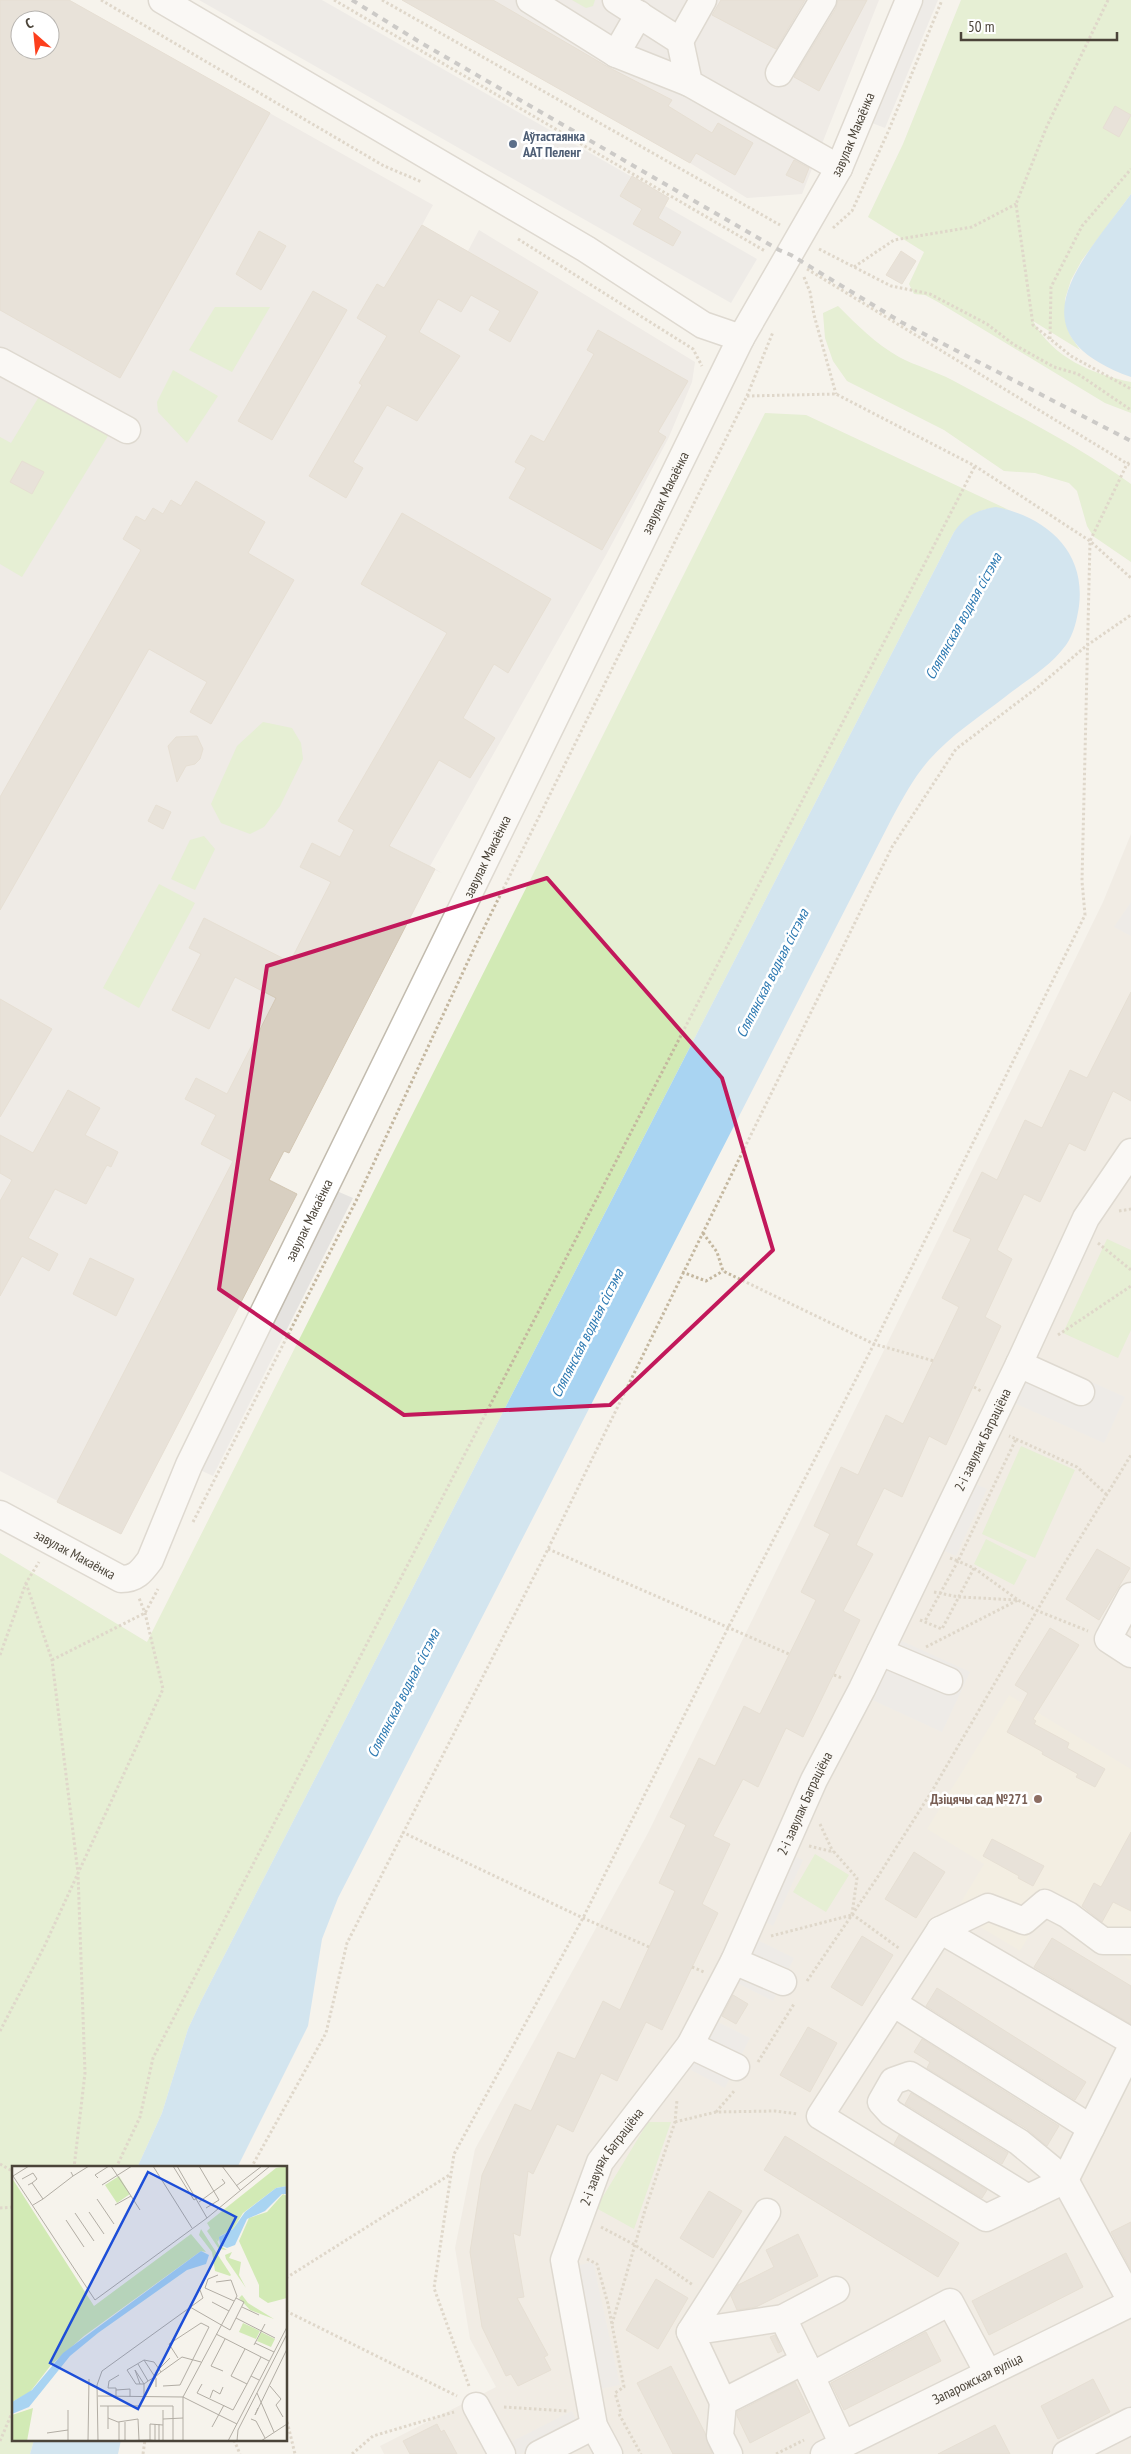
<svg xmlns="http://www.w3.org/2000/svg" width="1131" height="2454" viewBox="0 0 1131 2454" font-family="'PT Sans Narrow',sans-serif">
<rect width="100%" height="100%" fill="#f6f3ec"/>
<path fill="#eae5da" d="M1131,834V2454H384L380,2446L496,2387L470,2339L455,2248L475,2149L648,1833L1103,902Z"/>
<path fill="#e6e2dd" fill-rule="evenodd" d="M0,0H69L433,205L422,225L452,243L468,251L479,230L695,362L692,382L668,439L606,555L430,866L442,873L435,870L289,1153L284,1151L269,1179L297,1194L121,1534L0,1471ZM20,20H50V50H20Z
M402,0H879L802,194L747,198L690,163Z"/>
<path fill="#efe8d6" d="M1009,1695L1131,1769V1961L1045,1909L1020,1951L955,1912L984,1864L927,1829Z"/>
<path fill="#d2eab5" d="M572,0H595L593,6L586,8Z
M961,0H1131V194L1082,260L1071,280L1065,299L1070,335L1080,350L1033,321C1053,358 1092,374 1131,382V413L1105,403L938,302L925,295L914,294L909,284L924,252L868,217L903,144Z
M838,306C857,325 876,344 899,357C916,366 935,371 952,380C1013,413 1075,444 1131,484V562L1093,536L1087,526L1077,491L1069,483L1035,473L1004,471L944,430L847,381L833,361L825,338L823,313Z
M215,307H270L232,372L189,350Z
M173,370L218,396L187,443L158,412L157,402Z
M46,385L114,426L22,577L0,564V437L11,443Z
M765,413L806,415L1009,510C981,505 973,513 954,532L201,2001L188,2029L162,2113L137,2168H14V2440H34L30,2454H0V1553L147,1642Z
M263,722L292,728L301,743L303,759L280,806L264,827L250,834L221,823L211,804L237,746Z
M204,836L215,849L195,890L171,879L190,840Z
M159,884L195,903L139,1008L103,988Z
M1107,1239L1131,1250V1330L1118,1358L1063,1333Z
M1021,1446L1075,1470L1035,1558L982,1534Z
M986,1539L1027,1560L1014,1585L974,1564Z
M815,1854L849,1875L826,1912L793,1892Z
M648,2122H671L634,2229L596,2208Z"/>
<path fill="#e5e3e0" d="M199,0H322L669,198L665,206L757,259L731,303Z
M922,0H938L885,128L872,123Z
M1131,902V936L1114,927Z
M325,1186L353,1198L213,1476L189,1465Z
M1031,1355L1125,1397L1104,1443L1010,1401Z
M966,1480L987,1489L956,1556L936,1547Z
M893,1637L970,1672L942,1732L866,1697Z
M786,1853L803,1860L773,1926L757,1918Z
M751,1937L794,1958L773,2001L729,1979Z
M712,2019L750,2038L725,2088L687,2068Z
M593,2262L620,2385L599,2389L571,2267Z
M572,2411L579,2425L521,2454H510L505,2445Z"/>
<path fill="#a9d4f2" d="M1131,194V377C1009,333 1082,261 1131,194Z
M996,507C1046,517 1086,551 1079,606C1077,619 1074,634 1066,645C1050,667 1025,681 1005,697C979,717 951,735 929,760C914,777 903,798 892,818L338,1898L322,1939L308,2026L237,2168H137L162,2113L188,2029L201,2001L954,532C965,516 977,510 996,507Z
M34,2440H121L118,2454H30Z"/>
<path fill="#d8cfc1" stroke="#d3c7b4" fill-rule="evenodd" d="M0,0H69L270,113L120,378L0,310ZM20,20H50V50H20Z
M402,0H493L608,67L672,100L668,106L712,133L718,123L753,143L735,175L696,153L690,163Z
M721,0H805L776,49L712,15Z
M838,0H867L819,91L794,77L836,8Z
M1115,106L1131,115L1119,137L1103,128Z
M794,160L809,168L803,183L786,175Z
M632,176L669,198L658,218L681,232L673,246L633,224L642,209L620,196Z
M422,225L538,292L510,342L489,330L500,311L471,295L461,312L438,299L419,332L460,356L417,421L387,405L353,462L363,468L346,498L309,476L362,385L359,383L387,336L357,318L377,284L384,288Z
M259,231L286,246L261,290L236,274Z
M901,251L916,261L902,284L886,275Z
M313,291L347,310L272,440L238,421Z
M598,330L688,381L658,432L666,437L602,550L509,498L526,468L515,462L531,435L544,442L594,354L587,350Z
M22,461L44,472L32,494L10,482Z
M196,481L265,522L248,553L294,580L211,724L190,712L207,682L149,649L0,910V797L141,550L123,539L136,516L145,521L153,508L163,514L171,500L181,506Z
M402,513L551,599L508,673L494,664L463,718L495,738L470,778L439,760L389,846L435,869L289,1153L284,1151L269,1180L297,1194L121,1534L57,1502L233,1161L201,1144L216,1115L185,1099L196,1078L227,1094L276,998L235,977L209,1029L172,1010L201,954L189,948L204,918L290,962L331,882L300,867L312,843L340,857L354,830L338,821L447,633L361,584Z
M197,736L203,749L200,759L195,764L186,766L177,782L168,746L176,737Z
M156,805L171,812L163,829L148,821Z
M1131,992V1101L1113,1091L1085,1151L1069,1143L1040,1202L1024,1194L997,1250L1012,1259L985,1317L1001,1326L946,1445L929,1436L902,1497L884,1488L856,1545L873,1554L843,1611L860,1620L803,1737L786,1728L758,1787L743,1779L713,1836L730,1844L702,1904L718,1913L662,2030L646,2022L617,2081L601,2073L573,2132L557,2124L533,2174L528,2171L520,2236L513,2233L524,2297L517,2298L548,2355L544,2357L551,2370L518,2386L511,2374L506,2376L482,2327L470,2252L482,2175L515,2104L531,2111L558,2052L575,2059L603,2001L620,2010L675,1891L659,1883L686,1825L670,1817L699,1758L715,1766L744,1706L760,1714L816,1600L801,1592L830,1534L814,1526L841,1467L858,1475L886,1415L903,1424L959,1307L942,1298L971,1239L953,1231L982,1172L997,1180L1025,1120L1042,1128L1070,1070L1087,1078Z
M0,999L52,1029L0,1117Z
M68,1090L100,1108L85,1135L118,1152L111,1167L107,1165L86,1204L55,1189L28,1238L58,1254L49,1271L22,1256L0,1296V1201L12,1180L0,1173V1135L33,1153Z
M90,1258L134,1279L116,1316L73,1294Z
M1097,1549L1130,1568L1099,1620L1066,1599Z
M1050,1628L1079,1645L1033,1719L1036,1721L1034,1724L1069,1743L1067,1748L1105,1769L1095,1787L1076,1777L1078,1774L1042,1754L1043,1752L1007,1732L1028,1693L1015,1685Z
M1131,1832V1911L1113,1902L1102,1922L1082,1906L1094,1883L1101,1887Z
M992,1839L1044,1866L1033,1886L1018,1878L1019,1876L983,1856Z
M914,1852L945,1872L916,1918L885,1899Z
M862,1936L893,1955L862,2006L831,1987Z
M1052,1938L1131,1986V2024L1034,1967Z
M937,1988L1086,2082L1075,2100L926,2006Z
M733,1995L748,2004L736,2024L722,2016Z
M808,2027L837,2043L810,2092L780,2075Z
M922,2039L1059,2126L1047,2146L1027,2129L927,2068L930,2062L914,2052Z
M911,2093L1008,2153L1002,2164L905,2104Z
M899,2135L987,2190L982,2198L894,2144Z
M785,2136L959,2243L938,2277L764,2170Z
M709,2191L742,2211L713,2258L680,2238Z
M1131,2222V2270L1111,2232Z
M798,2234L818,2276L756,2307L737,2310L731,2296L738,2285L774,2267L766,2250Z
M1066,2253L1083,2287L989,2335L972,2301Z
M656,2279L688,2298L658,2349L626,2330Z
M926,2332L941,2361L844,2410L831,2383Z
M775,2335L782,2351L778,2353L770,2337Z
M671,2366L705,2433L712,2454H673L637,2383Z
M1093,2379L1110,2412L1058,2439L1041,2406Z
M795,2382L810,2412L750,2443L737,2416V2412Z
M437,2424L441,2432L444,2430L457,2454H410L403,2441Z
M995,2425L1010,2454H938Z"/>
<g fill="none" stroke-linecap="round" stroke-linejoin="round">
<g stroke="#c2bbae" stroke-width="29">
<g id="minor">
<path d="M162,0L586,249L703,325L741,338"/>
<path d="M530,0L616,54L639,14"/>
<path d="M616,0L680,41L689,83L839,168"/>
<path d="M680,41L703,0"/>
<path d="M616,54L689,83"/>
<path d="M779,73L823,0"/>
<path d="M0,361L127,430"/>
<path d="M1019,1364L1081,1392"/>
<path id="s1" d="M0,1514L121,1579C136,1579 141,1572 150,1560L189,1465L712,397L741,338L839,168L909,0"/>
<path d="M1131,1596L1108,1639L1131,1654"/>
<path d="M880,1652L949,1681"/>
<path d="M940,1930L988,1907L1024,1921L1045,1903L1068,1915L1103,1941H1131"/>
<path d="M734,1961L783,1982"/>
<path d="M893,2003L1091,2128"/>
<path d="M1131,2041L940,1930L820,2116L986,2218L1065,2180L1131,2048"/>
<path d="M690,2045L736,2067"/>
<path d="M1028,2198L891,2113L881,2102L893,2081L910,2075L1019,2142L1065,2180L1131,2301"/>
<path d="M767,2212L690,2332L723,2402L804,2361L843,2445"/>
<path d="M783,2318L804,2361"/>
<path d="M690,2332L783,2318L836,2290"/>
<path d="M811,2376L950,2302L988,2373"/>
<path d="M723,2402L720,2436L729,2454"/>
<path d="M476,2406L502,2454"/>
<path d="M539,2454L594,2426"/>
<path id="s2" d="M609,2454L594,2426L564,2260L600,2162L690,2045L734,1961L814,1780L862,1689L1019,1364L1086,1218L1131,1152"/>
<path id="s3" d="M824,2454L1131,2303"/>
<path d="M1066,2454L1131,2421"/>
</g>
</g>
<path stroke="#c4b79f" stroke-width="3" stroke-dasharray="2.5 2.5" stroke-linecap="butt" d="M101,0L384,166L422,182
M334,0L765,251
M382,0L780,225
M1108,0L1047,126L1016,204L1033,325L1071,356L1131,389
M833,228L852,211L888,132L942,0
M518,239L693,349L702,366
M819,249L891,286L930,294L987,324L1013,344L1054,367L1078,374L1131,410
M854,267L894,240L972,227L1016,204
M807,269L1131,466
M804,277L810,292L814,315L836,394
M1050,339L1051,287L1082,226L1131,169
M747,396L836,394L975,466L1090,541L1131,578
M1119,1211L1131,1209
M703,1233L717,1252L723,1271L874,1344L934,1361
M1098,1243L1131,1270
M682,1272L706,1281L723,1271
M1058,1335L1131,1286
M974,1387L981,1391
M1016,1439L1077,1467L1107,1495
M193,1522L356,1201L478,940L747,396L773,332
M548,1549L789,1654
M950,1558L958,1561L1016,1439L1009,1436
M26,1583L52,1660L78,1873L85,2073L74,2168
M934,1592L959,1597L1018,1600L1038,1611L1088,1631
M920,1620L942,1629L974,1568L958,1561L925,1621
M926,1647L1018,1600L974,1568
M0,1655L26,1583L39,1562
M52,1660L145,1613L158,1589
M834,1675L842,1678
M820,1824L833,1852
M402,1832L583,1918L649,1947
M809,1846L834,1852L857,1878L852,1914
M852,1914L900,1949
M771,1936L852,1915
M692,1967L704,1972
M807,1981L877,1878L932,1791L1063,1566L1131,1455
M0,2031L44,1947L163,1689L145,1613L139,1598
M758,2062L794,2004
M716,2112L735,2090
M675,2122L716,2112L775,2111L798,2114
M0,2164L14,2172
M116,2168L140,2117L153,2058L975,466
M251,2168L326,2033L347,1943L548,1549L892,847L956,749L1038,687L1086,646L1131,615
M0,2208L14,2207
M601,2227L635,2245L693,2285
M587,2259L597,2264L608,2304L624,2387L615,2393L621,2413
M286,2278L451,2174
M286,2311L457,2396
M612,2324L645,2210L675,2122L677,2100
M469,2386L434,2288L454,2154L583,1918L728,1628L874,1344L1085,915L1082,881L1090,541L1127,464L1131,461
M504,2407L567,2411
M619,2414L641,2454
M286,2417L295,2454
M234,2440L240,2454
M0,2441L14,2408
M143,2454L145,2440
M352,2454L373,2436L454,2412
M776,2454L804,2440"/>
<use href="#minor" stroke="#fff" stroke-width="26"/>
<path stroke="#9a9a9a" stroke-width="4" stroke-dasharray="6 6" stroke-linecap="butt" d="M352,0L418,41L779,250L791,255L901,322L1131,441"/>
</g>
<path d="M0 0H1131V2454H0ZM547,878L722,1078L773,1250L610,1405L404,1415L219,1289L267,966Z" fill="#f6f3ec" fill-opacity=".55" fill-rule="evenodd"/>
<path fill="none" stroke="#c2185b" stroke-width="4" stroke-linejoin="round" d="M547,878L722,1078L773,1250L610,1405L404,1415L219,1289L267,966Z"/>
<circle fill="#5c6f8a" stroke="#fff" stroke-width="2" cx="513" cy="144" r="5"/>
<circle fill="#8d6e63" stroke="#fff" stroke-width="2" cx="1038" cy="1799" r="5"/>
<g text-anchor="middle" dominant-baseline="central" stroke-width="5" stroke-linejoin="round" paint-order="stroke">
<g font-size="14" fill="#4b4439" stroke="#fff">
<text stroke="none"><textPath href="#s1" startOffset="1764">завулак Макаёнка</textPath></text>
<text stroke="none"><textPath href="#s1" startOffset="1359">завулак Макаёнка</textPath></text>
<text stroke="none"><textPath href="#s1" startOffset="954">завулак Макаёнка</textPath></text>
<text stroke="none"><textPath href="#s1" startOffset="549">завулак Макаёнка</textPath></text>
<text stroke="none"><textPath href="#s2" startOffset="1125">2-і завулак Баграціёна</textPath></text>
<text stroke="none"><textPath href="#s1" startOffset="85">завулак Макаёнка</textPath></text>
<text stroke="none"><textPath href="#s2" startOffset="720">2-і завулак Баграціёна</textPath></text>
<text stroke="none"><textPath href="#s2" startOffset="315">2-і завулак Баграціёна</textPath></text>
<text stroke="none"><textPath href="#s3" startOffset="171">Запарожская вуліца</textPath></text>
</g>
<g font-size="14" font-weight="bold" fill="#4e5e75" stroke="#fff" text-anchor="start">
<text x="523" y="136">Аўтастаянка<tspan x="523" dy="16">ААТ Пеленг</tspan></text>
</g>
<g font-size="14" font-weight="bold" fill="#785e54" stroke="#fff" text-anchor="end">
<text x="1028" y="1799">Дзіцячы сад №271</text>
</g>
<g font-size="15" font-style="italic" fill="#2e7ab2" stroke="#fff">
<text transform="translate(963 616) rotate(-61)">Сляпянская водная сістэма</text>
<text transform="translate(772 973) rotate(-63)">Сляпянская водная сістэма</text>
<text transform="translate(587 1333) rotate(-63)">Сляпянская водная сістэма</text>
<text transform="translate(403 1693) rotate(-63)">Сляпянская водная сістэма</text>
</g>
</g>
<g transform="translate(12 2166)">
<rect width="275" height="275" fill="#f6f3ec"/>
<path d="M275,0V20L264,22L231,47L221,63L208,70L206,76L204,73L207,79L215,84L207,83L195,65L198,62L195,57L264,2ZM107,10L118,28L105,37L93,19ZM0,12L82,140L179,68L194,86L189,85L72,170L39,199L18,226L0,236ZM271,28L275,30V132L256,137L247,131V119L227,75L237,52L255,46ZM189,63L219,109L218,110L203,105L200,86L187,69ZM220,86L217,92L229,96L227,109L234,122L214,93L213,89ZM230,129L236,137L262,153L238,144L227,132ZM231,157L248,165L244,173L227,166ZM249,166L263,173L259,181L245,175ZM21,242L15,275H0V249Z" fill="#d2eab5"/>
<path d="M275,20V28H270L253,45L235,53L223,79L215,82L208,79L207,71L221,63L233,46L264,22ZM189,85L197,89L194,98L175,104L86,167L58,190L17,241L0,248V236L20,224L51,187Z" fill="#a9d4f2"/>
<path fill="none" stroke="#b2ada4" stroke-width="1" d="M17,0L1,10L83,134L195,52L258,0M99,0L119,30M141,0L180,62M161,0L182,34L185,32M165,0L195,52M187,0L207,34L194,42M210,0L228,24M61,10L77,0M86,12L83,9L97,0M10,13L21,7L25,13L20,17M16,19L20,17L31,33L21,39M90,19L120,0M224,20L250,0M31,33L61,10L59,6M85,33L102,58M187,36L213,17L210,13M103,39L119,30L128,44M77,46L92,68M63,47L82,75M54,54L72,81M206,109L196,113L193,122L222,135M200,136L217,145M178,141L218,164L232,136L224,132M230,141L247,149M224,152L263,172M204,168L257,195M243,177L262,186M242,179L253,158M132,194L142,196L147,203M126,198L136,215M211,205L199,200L213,173M149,206L170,191L189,196M239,210L249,191M128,218L123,204L132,218V231M190,218L185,227L221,244L235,218L219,210L233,183M235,218L239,210L247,214M151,220L168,219L197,161L189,157L157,178L166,192M258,220L269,233L264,239L271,251M144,221V212L143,211L132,194L115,204L124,218H132L136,215L143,211L149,206L147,203L158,192M104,224L118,223V231M245,227L262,266M86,230L171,231L225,258M104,230V222H96L97,215L107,209M198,232L201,224L208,228L211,221M88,240H161V275M96,240V263M246,242L243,249L275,183M151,244V275M96,252L106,256L126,253L127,274M151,253L171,252M239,253L244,255L253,272M107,256V274M113,256V274M147,258V275M200,261L212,239M56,264V244M35,267L56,264V275M143,274V258M76,275L77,213M86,275L85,219L90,205L191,132L188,124M106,275L138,274M148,275L138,274V258L151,259M171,275V231L225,130L219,114L204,116M216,275L275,161M225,275L226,264L275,168M249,275L275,258"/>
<path fill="#1d4ed8" fill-opacity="0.15" stroke="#1d4ed8" stroke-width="2.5" d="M136,6L224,51L126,243L38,197Z"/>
<rect width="275" height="275" fill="none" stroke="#4b4439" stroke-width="2.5"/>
</g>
<g transform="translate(35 35) rotate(333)"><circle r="24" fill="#ffffff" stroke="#b7b4b0"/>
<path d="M0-4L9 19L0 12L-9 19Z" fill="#fc3f1d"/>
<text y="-8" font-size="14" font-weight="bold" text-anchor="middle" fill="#4b4439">С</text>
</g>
<path d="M961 32v8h156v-8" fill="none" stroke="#4b4439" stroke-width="2.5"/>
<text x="968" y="32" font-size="15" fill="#4b4439" stroke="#ffffff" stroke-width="4" paint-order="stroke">50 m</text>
</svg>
